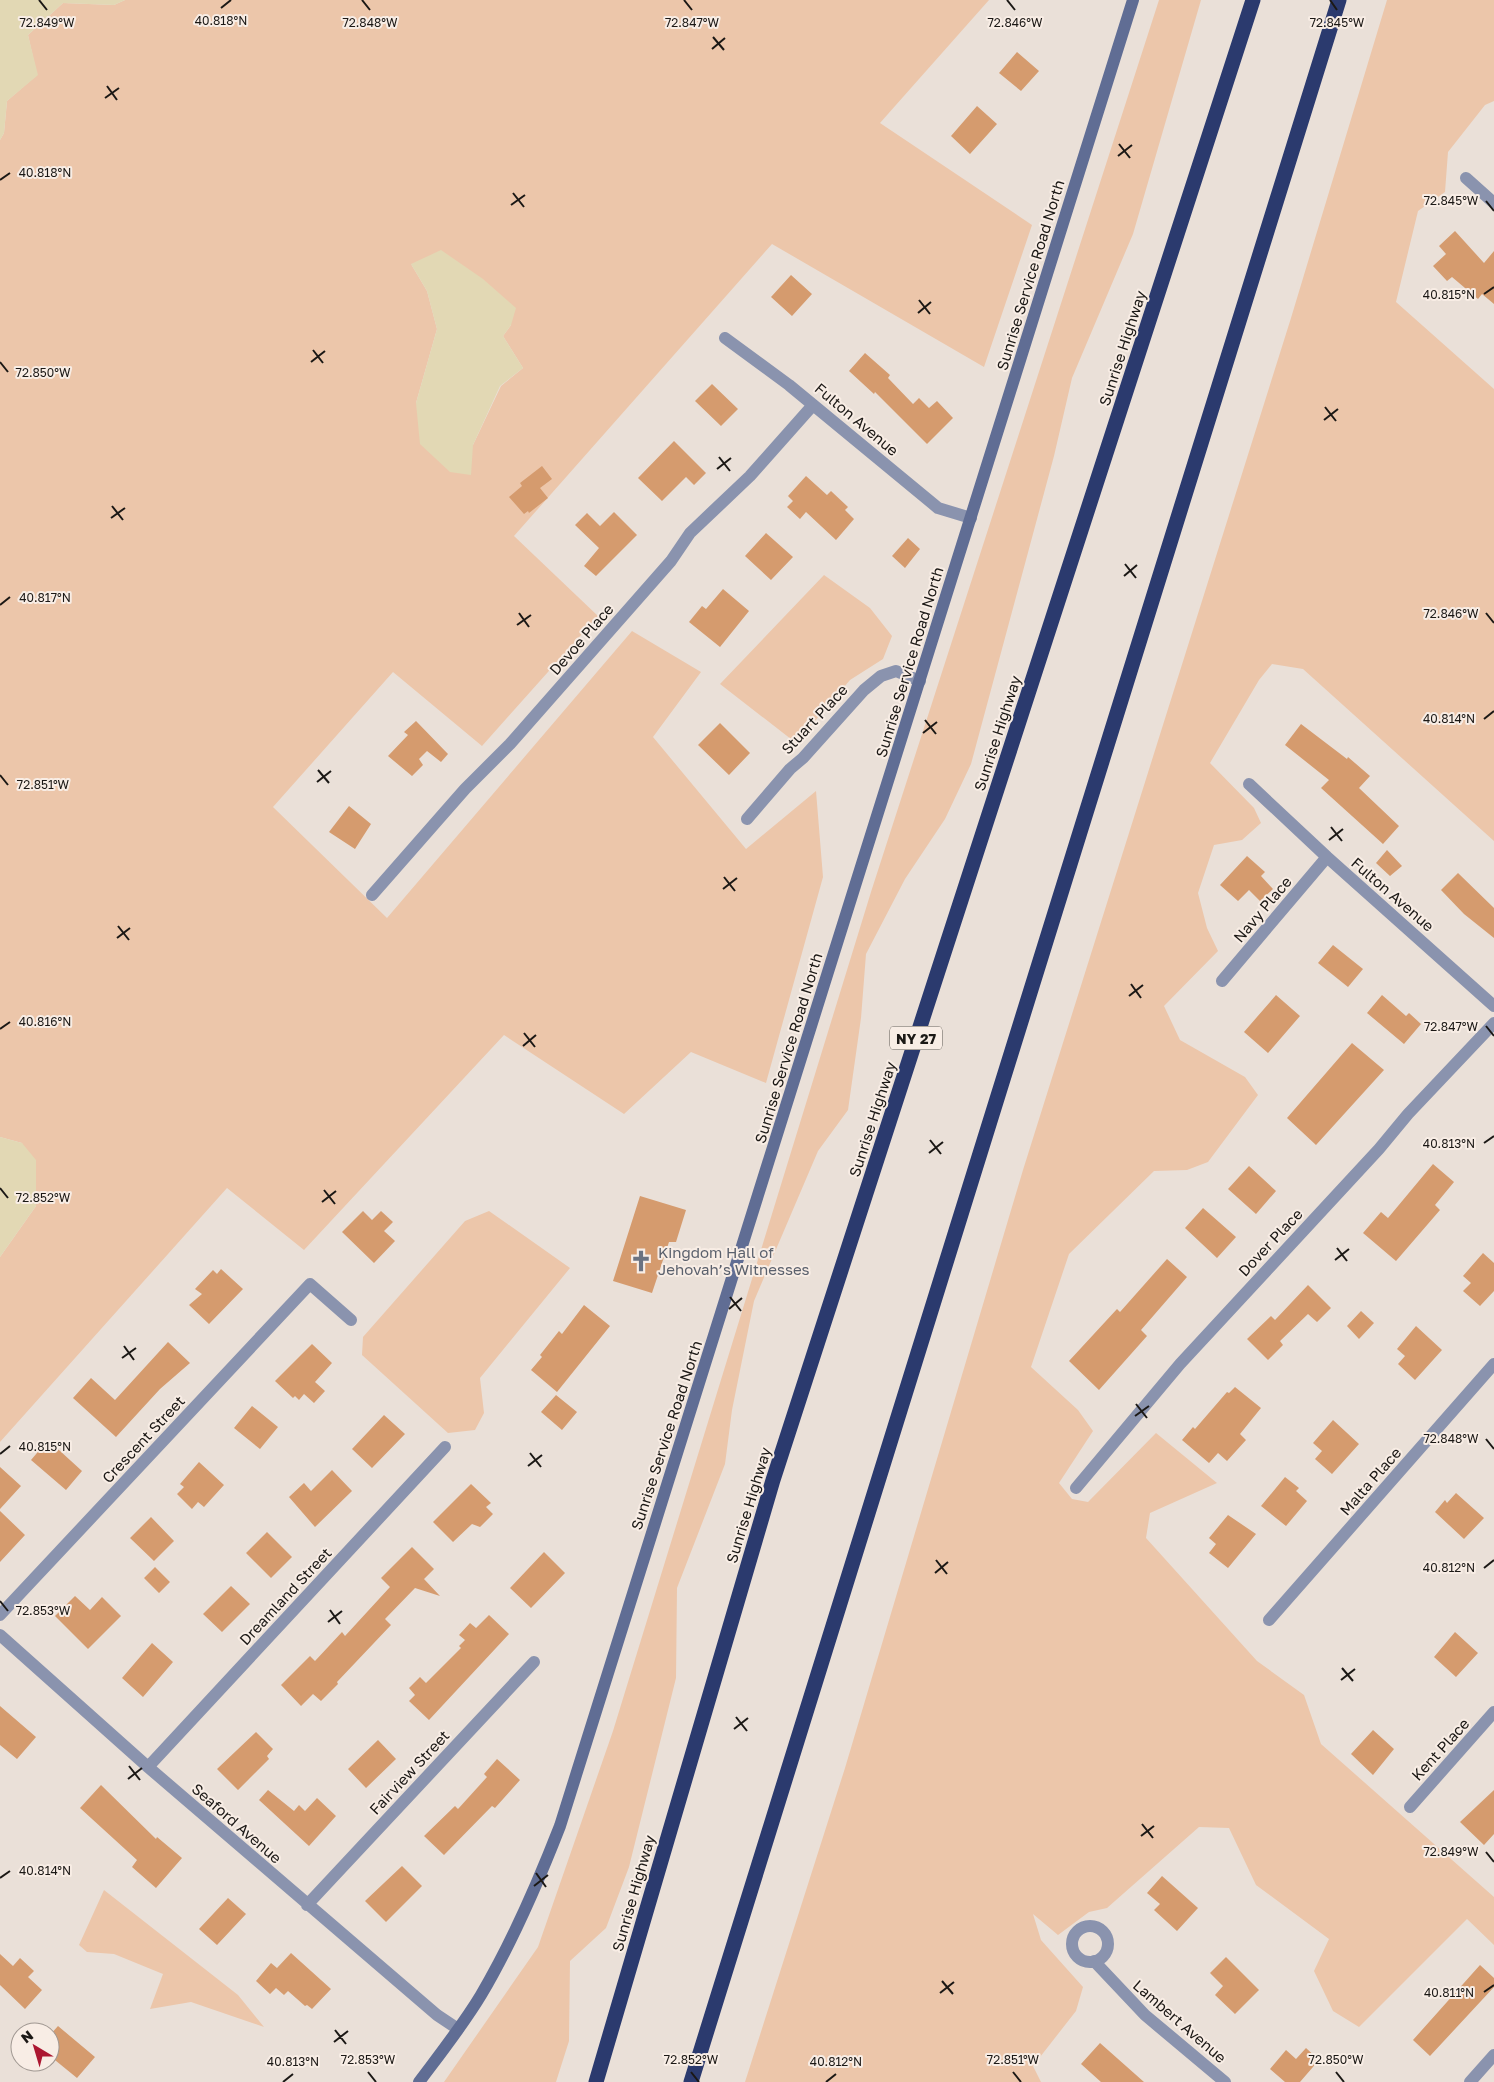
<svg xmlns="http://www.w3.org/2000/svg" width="1494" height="2082" viewBox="0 0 1494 2082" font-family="'Golos Text',sans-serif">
<rect width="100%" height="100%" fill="#eae0d8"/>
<path fill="#ecc6aa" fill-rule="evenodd" d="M125,0H989L880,123L1032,225L984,367L772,244L514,536L598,616L482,746L393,672L273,807L387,918L632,631L701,672L653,737L746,849L816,791L823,877L766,1083L691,1052L624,1114L504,1035L304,1250L227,1188L0,1442V1257L36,1206L22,1143L0,1137V140L4,133L7,101L37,75L28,35L63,3L114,5ZM411,264L511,325L503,336L523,368L501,386L473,445L416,403L437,329L427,291Z
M1159,0H1201L1133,234L1072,378L1054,456L971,764L945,819L905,879L866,954L861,1018L848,1110L818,1151L754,1301L732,1410L725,1464L677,1588L676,1678L629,1867L606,1928L570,1961L569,2041L556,2082H444L538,1947L613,1731L871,892Z
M1387,0H1494V101L1485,105L1448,152L1445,192L1418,211L1396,302L1494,389V841L1303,669L1272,664L1259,680L1210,763L1254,808L1261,823L1242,840L1214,845L1198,893L1207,928L1218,951L1164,1006L1180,1040L1245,1077L1258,1095L1208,1162L1187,1170L1154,1171L1069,1254L1031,1367L1078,1410L1093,1431L1059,1483L1072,1499L1088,1502L1156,1433L1217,1483L1150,1513L1146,1538L1257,1661L1304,1695L1321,1744L1494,1897V1945L1467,1919L1359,2027L1333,2011L1314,1971L1329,1939L1256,1885L1229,1828L1199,1827L1107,1908L1089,1912L1058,1935L1033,1914L1041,1940L1083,1987L1076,2011L1033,2066L1041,2082H745L845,1768L1023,1170L1291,318Z
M824,575L870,608L892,636L883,659L850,680L796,743L720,684Z
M489,1211L570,1268L480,1378L484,1413L475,1430L448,1433L362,1355L363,1337L465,1221Z
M104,1890L238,1995L264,2027L191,2002L150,2009L163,1974L114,1954L87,1952L79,1945Z"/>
<path fill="#e2d8b4" d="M0,0H125L114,5L63,3L28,35L38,75L7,101L4,133L0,140Z
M441,250L483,279L516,308L511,325L503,336L523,368L500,386L473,445L471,475L450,472L420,444L416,403L437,329L427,291L411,264Z
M0,1137L22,1143L36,1160V1206L0,1257Z"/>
<path fill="#d59b6e" d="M1017,52L1039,71L1021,91L999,73Z
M977,106L997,124L970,154L951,136Z
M1455,231L1484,263L1494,251V304L1482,294L1478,299L1452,277L1447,281L1433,266L1446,254L1439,246Z
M791,275L812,294L792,316L771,297Z
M865,353L890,375L888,378L913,404L919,398L929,408L937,401L953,418L927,444L875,392L874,394L849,371Z
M712,384L738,409L721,426L695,401Z
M674,441L706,473L694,485L686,477L662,501L638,478Z
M542,466L552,479L540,488L548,498L529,513L528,511L524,514L509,497L522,486L520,483Z
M806,476L827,495L831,491L848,507L845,510L854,519L836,540L806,512L800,519L787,507L793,501L788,496Z
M614,512L637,535L596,576L584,566L599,548L575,525L587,513L600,526Z
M766,533L793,557L771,580L745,556Z
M908,538L920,549L905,568L892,556Z
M723,589L749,611L720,647L689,622L702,606L706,609Z
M416,721L448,754L441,762L427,751L419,759L423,765L412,776L388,756L408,735L404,732Z
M720,723L750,753L729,775L698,745Z
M1301,724L1347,759L1348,757L1370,776L1359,788L1399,826L1383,844L1321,788L1329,780L1285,745Z
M349,806L371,824L355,849L329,832Z
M1387,850L1402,866L1390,876L1376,863Z
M1247,856L1265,872L1261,876L1273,889L1260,901L1249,890L1238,901L1220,885Z
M1458,873L1494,908V938L1464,914L1441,890Z
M1333,945L1363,969L1348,987L1318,963Z
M1276,995L1300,1016L1268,1053L1244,1032Z
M1382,995L1406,1016L1409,1013L1421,1024L1404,1044L1367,1013Z
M1352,1043L1384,1070L1316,1145L1287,1118Z
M1433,1164L1454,1182L1435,1205L1440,1210L1396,1261L1363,1233L1381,1212L1388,1218Z
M1249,1166L1276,1191L1256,1214L1228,1189Z
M640,1196L686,1210L676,1242H669L652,1293L613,1281Z
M1203,1208L1236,1237L1217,1258L1185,1228Z
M363,1211L372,1220L381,1211L393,1222L384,1231L395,1241L374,1263L342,1232Z
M1483,1253L1494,1263V1291L1480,1306L1463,1291L1471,1283L1463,1276Z
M1167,1259L1187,1277L1141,1330L1147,1336L1099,1390L1069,1361L1117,1309L1120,1312Z
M221,1269L243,1289L209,1324L189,1305L202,1294L195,1289L213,1270L217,1274Z
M1308,1285L1331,1308L1317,1322L1308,1314L1280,1341L1283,1345L1268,1360L1247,1339L1271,1316L1275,1320Z
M584,1305L610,1326L557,1392L531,1370L542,1357L540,1355L559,1331L562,1334Z
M1361,1311L1374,1323L1359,1339L1347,1326Z
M1416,1326L1442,1350L1415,1380L1398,1364L1405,1356L1397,1349Z
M168,1342L190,1363L160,1389L116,1437L73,1398L91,1378L115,1400Z
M312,1344L332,1363L315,1382L325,1391L314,1403L304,1394L299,1400L295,1396L293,1398L275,1381Z
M1235,1387L1261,1408L1240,1434L1246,1440L1227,1461L1218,1453L1209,1463L1182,1440L1193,1427L1195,1429L1227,1392L1229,1393Z
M556,1395L577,1412L562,1430L541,1412Z
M252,1406L278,1427L260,1449L234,1428Z
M384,1415L405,1434L372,1468L352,1449Z
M1333,1420L1359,1444L1332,1474L1315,1459L1322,1451L1313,1443Z
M48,1440L82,1471L66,1490L31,1460Z
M199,1462L224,1485L204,1507L198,1502L192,1509L177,1494L184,1487L180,1484Z
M0,1467L21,1486L0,1509Z
M332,1470L352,1491L315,1527L289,1497L304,1483L311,1491Z
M1285,1477L1299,1488L1296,1491L1307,1501L1286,1526L1261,1506Z
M471,1484L491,1503L486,1507L493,1514L480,1527L472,1524L453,1542L433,1522Z
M1456,1493L1484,1518L1464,1539L1435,1512L1445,1500L1447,1503Z
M0,1511L25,1535L0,1562Z
M1228,1515L1256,1534L1228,1568L1209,1553L1216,1544L1209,1538Z
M151,1517L174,1541L154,1561L130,1538Z
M267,1532L292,1557L271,1578L246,1553Z
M412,1547L434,1569L424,1579L440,1596L415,1588L385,1619L391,1625L337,1682L338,1684L321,1701L313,1694L301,1706L281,1685L310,1656L315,1661L342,1632L345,1636L390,1587L381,1578Z
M544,1552L565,1573L531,1608L510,1588Z
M155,1567L170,1582L159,1593L144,1578Z
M231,1586L250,1604L222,1632L203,1614Z
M75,1596L90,1610L102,1597L121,1616L88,1649L55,1616Z
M489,1615L509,1634L429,1720L409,1701L415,1695L409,1688L420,1677L426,1683L461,1648L459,1646L465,1640L459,1635L470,1623L476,1628Z
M1455,1632L1478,1653L1456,1677L1434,1657Z
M152,1643L173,1662L143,1697L122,1678Z
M0,1706L36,1737L17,1759L0,1745Z
M1373,1730L1394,1749L1373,1775L1351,1754Z
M256,1732L273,1749L267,1756L269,1759L238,1790L217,1769Z
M378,1740L396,1759L366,1788L348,1769Z
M497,1759L520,1780L495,1808L492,1806L444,1855L424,1836L455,1806L458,1809L487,1777L484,1774Z
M101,1785L156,1839L157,1837L182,1858L156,1888L132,1867L137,1860L80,1808Z
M268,1790L294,1811L299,1805L305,1811L317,1798L336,1816L309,1846L259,1800Z
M1494,1790V1834L1484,1845L1460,1822Z
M402,1866L422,1886L386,1922L365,1901Z
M1162,1876L1198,1908L1177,1931L1154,1910L1160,1904L1147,1893Z
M228,1898L246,1914L217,1945L199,1929Z
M291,1953L331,1989L312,2009L307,2005L305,2006L288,1991L284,1995L276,1988L270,1994L256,1981L271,1963L277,1968Z
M0,1954L13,1966L20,1958L34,1971L28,1977L42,1990L25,2009L0,1985Z
M1226,1957L1259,1990L1235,2014L1215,1995L1223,1986L1210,1973Z
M1480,1965L1494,1978V1987L1430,2056L1413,2040Z
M58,2026L95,2057L77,2078L50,2056V2035Z
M1100,2043L1144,2082H1101L1081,2064Z
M1306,2048L1319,2060L1300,2082H1285L1270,2069L1286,2050L1296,2059Z"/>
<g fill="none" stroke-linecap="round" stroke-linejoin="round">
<path stroke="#8a93ae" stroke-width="12" d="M1466,178L1494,203
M725,338L789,385L938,508L971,518
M1249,784L1327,857L1494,1006
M747,819L790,769L803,758L864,690L881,676L896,671L920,681
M372,895L465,789L510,744L671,561L690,533L750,476L813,405
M1222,981L1327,857
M1076,1488L1180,1364L1379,1149L1408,1114L1494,1023
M0,1615L310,1284L351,1320
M1269,1620L1494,1364
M0,1635L148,1767L437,2015L458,2029
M148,1767L445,1447
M1410,1807L1494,1712
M307,1905L534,1662
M1072 1944a18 18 0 1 1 36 0a18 18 0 1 1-36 0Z
M1094,1961L1145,2015L1225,2082
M1470,2082L1494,2055"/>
<path stroke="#606d94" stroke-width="12" d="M419,2082C440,2054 463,2025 481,1995C513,1941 537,1885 560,1826L1133,0"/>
<path stroke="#2b3a6e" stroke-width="15" d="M596,2082L773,1480L1253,0
M691,2082L1339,0"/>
</g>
<path fill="none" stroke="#1b1815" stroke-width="2" d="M39,0L47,10M362,0L370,10M684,0L692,10M1007,0L1015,10M1330,0L1337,10M221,8L231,0M713,37L724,50M712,49L725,38M107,86L117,100M105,98L119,88M1119,144L1130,158M1118,156L1132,145M0,180L10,173M513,193L524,207M1486,201L1494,211M511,205L525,195M1484,294L1494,287M919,300L930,314M918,313L931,302M313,350L323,363M0,362L8,372M311,362L325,351M1325,407L1336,421M1324,420L1338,409M719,457L730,471M717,469L731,458M112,506L123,520M111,518L125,508M1125,564L1136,578M1124,576L1137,565M0,605L10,597M519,613L529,627M1486,613L1494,623M517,625L531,615M1484,719L1494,711M925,720L936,734M923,733L937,722M318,770L329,783M0,775L8,785M317,782L331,771M1331,827L1342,841M1329,840L1343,829M724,877L735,891M723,889L737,878M118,926L129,940M117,938L130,928M1131,984L1141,998M1129,996L1143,985M1486,1026L1494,1036M0,1029L10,1022M524,1033L535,1047M523,1046L536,1035M930,1140L941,1154M1484,1143L1494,1136M929,1153L943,1142M0,1188L8,1198M324,1190L335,1204M322,1202L336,1191M1337,1248L1347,1261M1335,1260L1349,1249M730,1297L741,1311M729,1309L742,1298M124,1346L134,1360M122,1358L136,1348M1136,1404L1147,1418M1135,1416L1149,1406M1486,1439L1494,1449M530,1453L541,1467M0,1454L10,1446M528,1466L542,1455M936,1560L947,1574M1484,1568L1494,1560M935,1573L948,1562M0,1601L8,1611M330,1610L340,1624M328,1622L342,1611M1342,1668L1353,1681M1341,1680L1355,1669M736,1717L747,1731M734,1729L748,1718M129,1766L140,1780M128,1779L142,1768M1142,1824L1153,1838M1141,1836L1154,1826M1486,1852L1494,1862M536,1873L546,1887M0,1878L10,1871M534,1886L548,1875M942,1981L953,1994M1484,1992L1494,1985M940,1993L954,1982M335,2030L346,2044M334,2042L348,2031M368,2072L376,2082M691,2072L699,2082M1013,2072L1021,2082M1336,2072L1344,2082M283,2082L293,2074M826,2082L836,2074"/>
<defs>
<g id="church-bare" transform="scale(1.725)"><path d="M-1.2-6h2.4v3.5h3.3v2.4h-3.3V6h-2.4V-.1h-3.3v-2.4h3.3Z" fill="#6b7280" stroke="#f8ede5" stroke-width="2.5" paint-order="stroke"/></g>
</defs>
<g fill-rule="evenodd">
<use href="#church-bare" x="641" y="1261"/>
</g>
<g text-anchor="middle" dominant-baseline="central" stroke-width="4" stroke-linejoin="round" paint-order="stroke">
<rect fill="#f8ede5" stroke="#5d5853" stroke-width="1" x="890" y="1026.5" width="52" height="23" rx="4"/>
<g font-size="14" font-weight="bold" fill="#1b1815">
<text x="916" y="1038">NY 27</text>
</g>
<g font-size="15" fill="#1b1815" stroke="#f8ede5">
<text transform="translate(1030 275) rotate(-73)">Sunrise Service Road North</text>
<text transform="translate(1122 348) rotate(-72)">Sunrise Highway</text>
<text transform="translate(857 419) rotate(40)">Fulton Avenue</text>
<text transform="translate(581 639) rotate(-49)">Devoe Place</text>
<text transform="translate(909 662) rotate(-73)">Sunrise Service Road North</text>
<text transform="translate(814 719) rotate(-47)">Stuart Place</text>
<text transform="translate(997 733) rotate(-72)">Sunrise Highway</text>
<text transform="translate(1393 894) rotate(41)">Fulton Avenue</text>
<text transform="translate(1262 909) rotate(-50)">Navy Place</text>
<text transform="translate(788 1048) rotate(-73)">Sunrise Service Road North</text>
<text transform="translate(872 1119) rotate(-72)">Sunrise Highway</text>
<text transform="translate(1270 1242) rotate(-47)">Dover Place</text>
<text transform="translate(666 1435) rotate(-72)">Sunrise Service Road North</text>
<text transform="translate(143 1439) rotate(-47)">Crescent Street</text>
<text transform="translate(1370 1481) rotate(-49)">Malta Place</text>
<text transform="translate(748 1505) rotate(-73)">Sunrise Highway</text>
<text transform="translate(285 1596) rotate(-47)">Dreamland Street</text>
<text transform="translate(1440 1749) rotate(-48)">Kent Place</text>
<text transform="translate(409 1772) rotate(-47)">Fairview Street</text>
<text transform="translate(237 1823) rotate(41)">Seaford Avenue</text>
<text transform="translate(633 1893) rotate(-74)">Sunrise Highway</text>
<text transform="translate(1180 2021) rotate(41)">Lambert Avenue</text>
</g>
<g font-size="15" fill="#5b616d" stroke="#f8ede5" text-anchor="start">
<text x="658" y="1252">Kingdom Hall of<tspan x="658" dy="17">Jehovah’s Witnesses</tspan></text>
</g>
</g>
<g font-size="12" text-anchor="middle" fill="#1b1815" stroke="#f8ede5" stroke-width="4" stroke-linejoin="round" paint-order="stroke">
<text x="221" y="25">40.818°N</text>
<text x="1015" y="27">72.846°W</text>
<text x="1337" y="27">72.845°W</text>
<text x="47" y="27">72.849°W</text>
<text x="370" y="27">72.848°W</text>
<text x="692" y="27">72.847°W</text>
<text x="45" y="177">40.818°N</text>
<text x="1451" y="205">72.845°W</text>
<text x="1449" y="299">40.815°N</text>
<text x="43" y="377">72.850°W</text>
<text x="45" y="602">40.817°N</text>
<text x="1451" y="618">72.846°W</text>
<text x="1449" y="723">40.814°N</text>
<text x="43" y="789">72.851°W</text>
<text x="45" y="1026">40.816°N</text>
<text x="1451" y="1031">72.847°W</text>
<text x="1449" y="1148">40.813°N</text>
<text x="43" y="1202">72.852°W</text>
<text x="1451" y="1443">72.848°W</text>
<text x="45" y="1451">40.815°N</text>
<text x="1449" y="1572">40.812°N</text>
<text x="43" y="1615">72.853°W</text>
<text x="1451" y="1856">72.849°W</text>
<text x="45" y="1875">40.814°N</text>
<text x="1449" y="1997">40.811°N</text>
<text x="368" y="2064">72.853°W</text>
<text x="691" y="2064">72.852°W</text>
<text x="1013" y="2064">72.851°W</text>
<text x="1336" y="2064">72.850°W</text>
<text x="293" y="2066">40.813°N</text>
<text x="836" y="2066">40.812°N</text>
</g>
<g transform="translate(35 2047) rotate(322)"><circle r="24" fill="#f8ede5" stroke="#a09892"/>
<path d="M0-4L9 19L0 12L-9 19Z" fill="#ac1731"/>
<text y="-8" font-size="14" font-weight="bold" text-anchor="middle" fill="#1b1815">N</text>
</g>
</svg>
